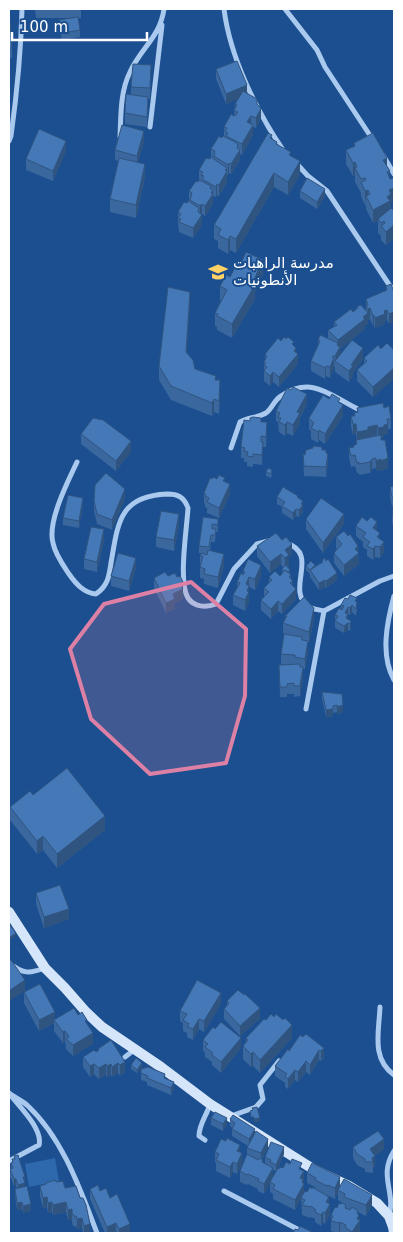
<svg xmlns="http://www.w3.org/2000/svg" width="403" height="1242" viewBox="0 0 403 1242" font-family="'DejaVu Sans',Vazirmatn,sans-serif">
<rect width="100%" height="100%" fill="#1b4f8f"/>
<path fill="#2e69ad" d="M55,1158L59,1181L29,1187L25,1164Z"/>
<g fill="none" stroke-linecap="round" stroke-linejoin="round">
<path stroke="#a9c9ee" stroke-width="5" d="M224,9C230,57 256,110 283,150
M285,9L317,50L325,67L373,140
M150,127L162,25
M120,137C121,116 120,92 130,72C141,48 160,37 164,9
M9,141L11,136C17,93 21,51 22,9
M383,155L394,174
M296,163L308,176L327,191L394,292
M231,448L240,422C249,417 257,418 266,413C272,409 274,400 281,396C314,374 332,398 362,411
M77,462C68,481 47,522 53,543C55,554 63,565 69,574C76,584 84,593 96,594C108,586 109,576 111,563C118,523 119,496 167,494C178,494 184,497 188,508C187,528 178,582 188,598C194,607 206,608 216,604L234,569L257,544L268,541
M286,543C321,554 284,590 309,607C313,609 320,610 324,611L380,581L394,576
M394,596C387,622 380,655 394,680
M306,709L324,611
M9,963C23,974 29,974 45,968
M380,1007C379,1032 371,1058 394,1075
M125,1057L134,1050
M9,1093C15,1098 23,1101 28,1106C63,1139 80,1189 97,1233
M231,1116L256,1107L263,1099L260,1085L279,1061
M205,1140L199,1136C199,1124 207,1115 210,1104
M9,1161L39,1145C43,1130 21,1108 12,1097
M224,1191L305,1233
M389,1216C396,1192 378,1176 394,1151"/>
<path stroke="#d6e6fa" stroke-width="10" d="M9,912L45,968L65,988L86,1012L102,1027L161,1067L210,1104L313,1169L349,1186L377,1203L389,1216L393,1227L394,1233"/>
</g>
<path fill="#3a679d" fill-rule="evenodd" d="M9,9L12,48V58H9Z
M35,9H81V18H78L80,30V37L62,40L59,27V20L71,18H36Z
M216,69L247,93L257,104L261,118L256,128L253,127V135L242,155L240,154V160L231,174L229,173L228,175L227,174V182L219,196L217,195L216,197L213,196V204L205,216L202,214V225L193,238L179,232L178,222V212L189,201V191L199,180V170L211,158V149L224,137V127L234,116L235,104L238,99L226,104L216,79Z
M151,76L150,99H148L147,127L125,124V113L131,95V87Z
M272,139L291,156L300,175L288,195L274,187L236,253L230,250L228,254L218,248V241L214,239V225Z
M144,142L138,162L145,177L136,218L110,212V199L119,161L115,160V150Z
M354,143L387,166L390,178L391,203V208L390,209L394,211V238L386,245L381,240V236L378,233V221L373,223L366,209V205H365L361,196V193L355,182V175L353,176L346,164V150L354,146Z
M66,151L53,181L26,170V159Z
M300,191L325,196L317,209L300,198Z
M263,274L255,291V299L232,338L217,330V327L215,326V313L221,300H220V286L230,277Z
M391,284L389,324L387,320L385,321V324L375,328L374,325L373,326L370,319L368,320V323L365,326V329L340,349V356L363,359L353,373V376L349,382L335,372V367L334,366V368L330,378L326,376L325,379L311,371V361L318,345V340L328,338V330L334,327V322L353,312L356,309V307L366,311V299L386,291V286Z
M190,305L186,353L195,369L216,380L220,394L219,414L214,412L212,416L171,400L159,380V366Z
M281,341L294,346L296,353L298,364L279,387L273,382L270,386L264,381V362L265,360V354Z
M381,349L373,397L357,381V370L364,364V358Z
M329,399L340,403L343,416L325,444L319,440L318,443L311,439V431L309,429V418Z
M307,404L300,418V423L293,436L287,433L285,436L279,432L278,422L276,421V411Z
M357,408H384L391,419V429H388V434L384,435V437L381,438L388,468L381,471V470L376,471V468L372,469L370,473L359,475V473H357L355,466L351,467L349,458V448L354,447V445L356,444V440H357L356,434L353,435L351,427V416H354V413L357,412Z
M261,422L267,432L266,447H263L262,465L253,464V467L247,466V462H244V458H241V447Z
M81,434L131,452L116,471L81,444Z
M322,450L326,453L328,464L326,477L304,476L303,454L305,455Z
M266,472L272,474L271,478L266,476Z
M212,479L225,481L230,494L219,518L207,513V508L205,507V504L204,503V493Z
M394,486V507H392L390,497V487Z
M277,497L298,498L303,501V512L299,517L296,516L293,520L282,513V507L277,504Z
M125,499L112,530L97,524L94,511V501Z
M83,505L79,528L63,525V518Z
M392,510H394V532L392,521Z
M203,517L218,526V532H216L215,542H211L210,551L224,565L218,588L204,584V579L200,578V556L201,553H199V546Z
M306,519L344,524L323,553L306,529Z
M179,525L174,551L156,547V537Z
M356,526L377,532L384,552L380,558L375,557L373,560L367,556V550L363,547V542L356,536Z
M348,536L358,553L359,564L344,576L334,563V553L337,549L336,548V537Z
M104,540L97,572L84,569V559Z
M257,546L292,554L289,556V565L287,567L290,573L296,599L282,614L278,611L271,619L261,610V600L264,597V588L269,582V577L280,576L282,573V569L283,568L281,564L270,573L257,556Z
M322,560L337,580L326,588L325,587L319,590L310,577V574L306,570V566H315L322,562Z
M136,568L129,591L111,586V576Z
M243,571L261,576L255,590L249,587V602L245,611L233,605V595L237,588V582L243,574Z
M168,576L177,577L183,582V599L175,603V609L166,613L154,588V578Z
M357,602V609L356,616L352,612L350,615L348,614V619L351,621V628L350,631L348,630L344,633L335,628V615L341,609V605Z
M285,616L314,618L309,643L308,642V652L305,669H303V677L300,696L294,697V694H287V697H280L279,665L285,664H281V654L287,635L283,633V623L285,619Z
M322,692L343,712L337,714V712L333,713V716L326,717L322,699Z
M33,795L105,830L57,868L43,850L37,854L10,820V807Z
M36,893L69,919L44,928L36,904Z
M24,992L55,1020L78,1015L87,1024L93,1044L73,1056L66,1049L65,1041L63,1043L54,1031V1023L39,1031L24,1003Z
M227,1001L260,1019L240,1036L224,1019V1009L227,1006Z
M221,1004L204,1032L199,1029L193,1040L187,1037V1033L183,1031V1023L180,1021V1011Z
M303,1037L324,1048V1058L321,1061L319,1060L310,1075L306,1072L298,1082L295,1080L288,1089L285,1087V1083L275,1076V1066Z
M246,1038H292L260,1073L253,1066L251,1067L243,1059V1046L246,1042Z
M111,1040L125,1072L120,1076L118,1073L112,1077L111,1075L107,1077L106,1074L99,1079L94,1074L90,1077L83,1067V1057L96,1052L98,1051V1049Z
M203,1040L241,1048L221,1073L212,1065V1062L205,1057V1053L203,1050Z
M131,1065L142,1067L137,1073L131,1069Z
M141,1073L165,1078L174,1089L171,1095L147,1085V1082L141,1080Z
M211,1118L227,1125L223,1131L211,1125Z
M230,1119L255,1133L268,1146L262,1159L263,1162L265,1163V1157L284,1154L278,1168L279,1169L283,1168L302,1170L304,1171V1194L312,1189L315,1188V1187L307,1183V1173L340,1185L372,1205L366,1216L358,1212V1214L359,1215L360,1231L358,1233H342L340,1232L339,1233H338L331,1231V1215L337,1208L341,1204H344L338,1200V1192L335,1199L327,1195L329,1204L330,1215L325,1224L323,1222L321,1226L315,1222V1219L311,1217L310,1218L302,1215L301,1198L295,1210L273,1199V1194L270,1192V1183L264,1194L258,1191V1189L248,1184L247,1185L240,1182V1171L247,1154V1148L248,1146L232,1136V1128L230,1126ZM273,1170L276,1171L273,1177Z
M353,1147L384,1149L375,1156V1166L373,1168V1173L365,1172V1169L357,1165L353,1158Z
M215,1152H240L242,1164L237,1174L233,1172L230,1178L216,1171V1163L215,1162Z
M14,1156L25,1177V1187L31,1211L23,1213L22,1209L17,1210L15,1196V1189L17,1188L16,1186H14L10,1176L11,1163H12V1159H14Z
M56,1182L65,1188L90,1233H83L82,1228L77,1229L76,1226L74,1227L72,1224V1220H68L66,1212L53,1215L52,1212L48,1213L47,1208H43L40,1196V1186Z
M90,1189L100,1191L110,1198L130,1233H105L90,1199Z"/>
<path fill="#305480" d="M151,65V76L150,99V88Z
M247,85V96L226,104V94Z
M261,108V118L256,128V118Z
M251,116V126L247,122Z
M253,125V135L242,155V144Z
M144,131V142L137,166V156Z
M66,141V151L53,181V171Z
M238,145V152L240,150V160L231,174V164Z
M387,158V172L383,160Z
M300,161V175L288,195V182Z
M355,162V175L353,176V163Z
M229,163V173L228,175V165Z
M145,164V177L136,218V205Z
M227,168V182L219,196V185Z
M274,173V187L236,253V239Z
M217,184V195L216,197V187Z
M394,188V201L391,203V208L390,209V215L378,219V221L373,223V210L387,197L389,190Z
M325,189V196L317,209V202Z
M213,190V204L205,216V206Z
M368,190V200L366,196L365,205V191Z
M202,204V225L193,238V228L200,216V206Z
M394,225V238L386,245V232Z
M230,236V250L228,254V240Z
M263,260V274L255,291V299L232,338V324Z
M190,292V305L186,366V352Z
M370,308V319L368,320V309Z
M394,309V322L389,324V314Z
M387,310V320L385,321V324L375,328V318L384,311Z
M368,313V323L365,326V329L340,349V357L335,361L338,340Z
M374,315V325L373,326V316Z
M296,348V356L298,354V364L279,387V377Z
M363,348V359L353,373V376L349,382V371L351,365Z
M333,356V360L334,358V368L330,378V367Z
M326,366V376L325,379V368Z
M394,368V379L373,397V387Z
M273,372V382L270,386V376Z
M220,380V394L219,414V401Z
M307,394V404L300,418V423L293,436V425L297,412Z
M214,399V412L212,416V403Z
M343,405V416L325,444V434Z
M267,422V432L266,447V437Z
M287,422V433L285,436V425Z
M353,424H356V434L353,435Z
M388,424V434L384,435V437L378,439V428L384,425Z
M377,425V435L368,437V440L357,442V432L368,427Z
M319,430V440L318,443V432Z
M131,441V452L116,471V461Z
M263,442V452L262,465V455Z
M328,454V464L326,477V467Z
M388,458V468L381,471V461Z
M372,459V469L370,473V462Z
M381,459V470L376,471V461Z
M230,484V494L219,518V508Z
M125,489V499L112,530V520Z
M83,498V505L79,528V521Z
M303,501V512L299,517V510L301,504Z
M296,509V516L293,520V513Z
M179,514V525L174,551V540Z
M344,514V524L323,553V543Z
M377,522V533L373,528Z
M104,529V540L97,572V562Z
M384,542V552L380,558V547Z
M292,544V554L289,556V565L285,569V550Z
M358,546L359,564L344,576V565L355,549Z
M375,546V557L373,560V549Z
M224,554V565L218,588V577Z
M281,554V564L270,573V562Z
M136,558V568L129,591V581Z
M261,565V576L255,590V579Z
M337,573V580L326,588V581Z
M249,577V602L245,611L246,584Z
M325,580V587L319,590V583Z
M183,582V599L175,603V609L166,613V603L180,583Z
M296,589V599L282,614V604Z
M278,601V611L271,619V609Z
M352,605V612L350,615V608Z
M348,607V630L344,633L345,613Z
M314,608V618L309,643V632Z
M351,621V628L350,631V624Z
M308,641V652L305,669V659Z
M303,667V677L300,696V686Z
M343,705V712L337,714V707Z
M333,709V716L326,717V710Z
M105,816V830L57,868V854Z
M43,836V850L37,854V841Z
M69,909V919L44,928V917Z
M16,933V936L9,941V938Z
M25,980V991L9,1001V991Z
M221,993V1004L204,1032V1021Z
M260,1008V1019L240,1036V1026Z
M55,1012L54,1023L39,1031V1020Z
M199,1019V1029L193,1040V1029Z
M292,1025V1038L260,1073V1060Z
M65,1031V1041L63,1043V1032Z
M93,1033V1044L73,1056V1045Z
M241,1038V1048L221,1073V1062Z
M324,1048V1058L321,1061V1051Z
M319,1050V1060L310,1075V1065Z
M253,1052V1066L251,1067V1054Z
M306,1061V1072L298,1082V1072Z
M125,1062V1072L120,1076V1065Z
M118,1063V1073L112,1077V1067Z
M142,1063V1067L137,1073V1070Z
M94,1064V1074L90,1077V1066Z
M106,1064V1074L99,1079V1068Z
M111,1064V1075L107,1077V1066Z
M295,1070V1080L288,1089V1079Z
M174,1082V1089L171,1095V1088Z
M227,1118V1125L223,1131V1124Z
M260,1118V1121L254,1123V1119Z
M255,1129V1136L249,1146V1139Z
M268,1139V1146L261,1160V1153Z
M384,1139V1149L375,1156V1166L373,1168V1162L370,1149Z
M240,1145V1155L237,1151Z
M284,1147V1154L276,1172V1165Z
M242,1153V1164L237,1174V1164Z
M233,1162V1172L230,1178V1167Z
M273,1168V1178L264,1194V1184Z
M304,1171V1194L295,1210V1200L300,1178Z
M23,1177H25V1190L18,1192V1185Z
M340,1177V1187L338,1190V1192L335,1199V1188Z
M14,1179H16V1186H14Z
M372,1195V1205L366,1216V1205Z
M47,1197V1208H43V1198Z
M329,1197L330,1215L325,1224L326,1202Z
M22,1202V1209L17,1210V1203Z
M52,1202V1212L48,1213V1203Z
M66,1202V1212L53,1215V1205Z
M31,1204V1211L23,1213V1206Z
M72,1209V1220H68V1210Z
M358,1211V1217L359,1215L360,1231L358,1233H352L357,1213Z
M323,1212V1222L321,1226V1215Z
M82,1218V1228L77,1229V1219Z
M340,1222V1232L339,1233V1223Z
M116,1223V1233H107V1227Z
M90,1224V1233H84V1226Z
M130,1224V1233H119V1229Z"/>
<path fill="#4478b7" stroke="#305480" d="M9,9L12,48H9Z
M78,17L80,30L62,33L59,20Z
M237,61L247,85L226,94L216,69Z
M133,64L151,65L150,88L131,87Z
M243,91L257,99V104L261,108L256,118L251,116L247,122L253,125L242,144L226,136L228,133L225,131L227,128L224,127L231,114L234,116L236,115L238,112L234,110L237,105L235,104Z
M126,94L148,97L147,117L125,113Z
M122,125L144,131L137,156L115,150Z
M39,129L66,141L53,171L26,159Z
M268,133L272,135L270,138L277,142L276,144L291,152L289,155L300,161L288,182L274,173L236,239L230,236L228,240L218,235L221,229L214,225Z
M373,133L387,158L383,160L390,171L387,172L390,179L394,178V188L389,190L391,194L387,197L390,201L373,210L366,196L370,194L368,190L365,191L361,182L366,180L365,178L361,179L355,168L357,167L355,162L353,163L346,150L355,146L354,143Z
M219,136L221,138L223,136L235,142L238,145L237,148L240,150L231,164L229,163L228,165L214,156L215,151L211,149Z
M211,157L227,168L225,170L227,171L219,185L217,184L216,187L202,179L204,176L201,175L203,172L199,170L206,158L210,159Z
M119,158L145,164L136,205L110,199Z
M307,178L325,189L317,202L300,191Z
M199,180L211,186L210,188L213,190L211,193L213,194L205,206L202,204L200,206L190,200L192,193L189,191L196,181L198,182Z
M188,201L199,208L198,212L202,215L193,228L179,222L181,219L178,218L181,214L178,212L184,202L187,203Z
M391,208L394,211V225L386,232L381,226L385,223L384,221L381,223L378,219Z
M246,252L263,260L252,284L255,285L232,324L217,316L218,314L215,313L227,290L220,286L226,275L230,277L238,262L241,263Z
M391,284L394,292V312L389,314L387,310L384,311L385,314L375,318L374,315L373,316L370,308L368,309L366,306L368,305L366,299L387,290L386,286Z
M168,287L190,292L186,352L193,360L195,369L216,376L215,380H220L219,401L214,399L212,403L171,386L159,366Z
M361,305L368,313L363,317L365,319L338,340L328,330L337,325L334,322L351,309L353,312L358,308L356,307Z
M320,335L338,343L337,345L340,347L335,356H333L332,357L334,358L330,367L326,366L325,368L311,361L320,341L318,340Z
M284,337L286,339L288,337L294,342L292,344L296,348L294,351L298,354L279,377L273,372L270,376L264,371L267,367L264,365L266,363L264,362L267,356L265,354L278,338L281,341Z
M352,340L363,348L351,365L353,366L349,371L335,361Z
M387,343L394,350V368L373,387L357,370L367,361L364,358L378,345L381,349Z
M293,387L307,394L297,412L300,413L293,425L287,422L285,425L279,422L281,418L278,417L280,413L276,411L287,388L291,390Z
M332,394L340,399L338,402L343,405L325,434L319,430L318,432L311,428L314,423L309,418L323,395L329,399Z
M383,403L384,408L389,406L391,419H387L388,424L384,425V427L378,428L377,425L368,427V430L357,432L356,424H353L351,416H355L354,413L358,412L357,408Z
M253,417L261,418V422H267L266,437L261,436V442H263L262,455L253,454V457L247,456L248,452L244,451L245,448L241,447L244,420L250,421V418Z
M93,418L103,420L131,441L116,461L81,434Z
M381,435V440H385L388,458L381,461V459L376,461V458L372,459L370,462L359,464V462L357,463L355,455L351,456L349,448L354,447V445L357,444L356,440Z
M313,446L322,447V450H326V453L328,454L326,467L304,466L303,454L305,455L306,450L313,448Z
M268,468L272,470L271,474L266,472Z
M106,473L125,489L112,520L97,514L94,501L95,485Z
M219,475L225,478L223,481L230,484L219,508L207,502L209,498L205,496L206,494L204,493L210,478L212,479L213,477L217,479Z
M394,486V497H392L390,487Z
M283,487L298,496L297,497L303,501L301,504L303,505L299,510L296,509L293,513L282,506L285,502L277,497Z
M68,495L83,498L79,521L63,518Z
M321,498L344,514L323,543L306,519Z
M392,510H394V521Z
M161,511L179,514L174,540L156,537Z
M203,517L218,519V525L212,524V529H216L215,535H211L209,547L199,546Z
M362,517L367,521L371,517L377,522L373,528L380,533L377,537L384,542L380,547L375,546L373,549L367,546L370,542L363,537L366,533L356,526Z
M91,527L104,529L97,562L84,559Z
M344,531L348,536L350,534L358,546L355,549L359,553L344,565L334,553L342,544L336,537Z
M276,533L282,540L286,537L292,544L285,550L289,555L285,558L281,554L270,562L257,546Z
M208,550L224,554L218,577L204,574L205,569L200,567L203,556H200L201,553L207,555Z
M118,553L136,558L129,581L111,576Z
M325,558L326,561L328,559L337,573L326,581L325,580L319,583L310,570L323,562L322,560Z
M248,559L261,565L255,579L249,577L246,584L249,586L247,591L249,592L245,600L233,595L240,583L237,582L241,573L243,575L245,572L243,571Z
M311,561L315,565L310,570L306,566Z
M286,565L290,570L288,572L285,570L284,571L282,569Z
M285,570L291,575L289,577L293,581L290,583L296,589L282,604L278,601L271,609L261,600L269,592L264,588L272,580L269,577L275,571L280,576Z
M165,572L168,576L175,573L177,577L180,576L183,582L180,583L183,589L173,594L175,599L166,603L154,578Z
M350,595L357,598L355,601L357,602L356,609L352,605L350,608L348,607L345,613L348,614L346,618L351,621L350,624L348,623L344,626L335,621L338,616L335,615L339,608L342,610L344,606L341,605L345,598L348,599Z
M304,597L314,608L309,632L283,623L287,616H285Z
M284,634L302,637V640L308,641L305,659L295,657V655L281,654Z
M300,664V667H303L300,686H294V683L287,684V687H280L279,665Z
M322,692L342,694L343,705L337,707V705L333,706V709L326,710Z
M67,768L105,816L57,854L43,836L37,841L10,807L30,791L33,795Z
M60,885L69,909L44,917L36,893Z
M10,925L16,933L9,938V926Z
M11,960L25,980L9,991V961Z
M197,980L221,993L204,1021L199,1019L193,1029L187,1026L189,1024L183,1020L187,1014L180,1011Z
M40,984L55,1012L39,1020L24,992Z
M238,990L244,995L245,994L260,1008L240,1026L224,1009L229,1003L227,1001Z
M74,1008L78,1015L82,1012L87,1020L85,1021L93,1033L73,1045L66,1039L69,1037L65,1031L63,1032L54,1020Z
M271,1014L274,1017L276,1014L283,1020L285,1018L292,1025L260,1060L253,1052L251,1054L243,1046L248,1040L246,1038L264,1019L266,1020Z
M221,1022L241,1038L221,1062L212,1055L213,1053L205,1047L208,1044L203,1040L213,1027L215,1029Z
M306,1034L324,1048L321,1051L319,1050L310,1065L306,1061L298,1072L295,1070L288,1079L285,1076L287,1074L275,1066L288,1049L289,1051L300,1035L303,1037Z
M111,1040L125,1062L120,1065L118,1063L112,1067L111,1064L107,1066L106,1064L99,1068L94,1064L90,1066L83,1057L94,1050L96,1052L99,1050L98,1049Z
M136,1058L142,1063L137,1070L131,1065Z
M148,1067L165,1074L164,1078L174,1082L171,1088L147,1078L148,1076L141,1073V1069Z
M257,1107L260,1118L254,1119V1117H251L250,1111L253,1110L252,1108Z
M215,1112L227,1118L223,1124L211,1118Z
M233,1115L255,1129L249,1139L232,1129L235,1123L230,1119Z
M256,1131L268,1139L261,1153L247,1148Z
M378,1131L384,1139L370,1149L375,1156L372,1158L373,1162H365V1159L357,1154L353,1147Z
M227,1138L240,1145L237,1151L242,1153L237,1164L233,1162L230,1167L216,1160L219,1154L215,1152L221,1139L226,1141Z
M271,1142L284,1147L276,1165L270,1162L271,1160L265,1157Z
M247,1154L258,1160L259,1158L263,1160L262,1162L273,1168L264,1184L258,1181L259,1179L248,1174L247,1175L240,1171Z
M18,1155L25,1177H23L25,1183L18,1185L16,1179H14L10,1169L13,1168L11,1163L13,1162L12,1159H15L14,1156Z
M292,1159L302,1163L299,1169L304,1171L300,1178L303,1179L302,1182L304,1184L295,1200L273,1189L275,1185L270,1182L278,1168L279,1169L280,1167L283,1168L286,1162L290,1164Z
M312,1163L340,1177L335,1188L327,1185V1186L315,1180L316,1178L307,1173Z
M344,1179L372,1195L366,1205L344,1197L345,1194L338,1190Z
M55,1180L56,1182L63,1181L65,1188L76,1186L80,1198H83L86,1205L90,1224L84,1226L82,1218L77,1219L76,1216H74L72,1213V1209L68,1210L66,1202L53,1205L52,1202L48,1203L47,1197L43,1198L40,1186L46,1184V1183Z
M98,1185L100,1191L106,1188L110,1198L117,1194L130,1224L119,1229L116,1223L107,1227L90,1189Z
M27,1186L31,1204L23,1206L22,1202L17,1203L15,1189Z
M310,1187L312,1189V1187L329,1197L326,1202L330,1204L325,1213L323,1212L321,1215L315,1212L316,1210L311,1206L310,1207L302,1205L305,1200L301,1198L305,1191L307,1192Z
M339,1203L341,1204L342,1203L346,1205L345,1208L350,1210L352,1207L358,1211L357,1213L359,1215L357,1219L360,1220L352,1232L345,1227L346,1225L340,1222L339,1223L331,1221L333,1216L331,1215L335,1207L337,1208Z
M300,1226L314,1233H293L295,1229L298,1230Z"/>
<path fill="#dd80a5" fill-opacity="0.2" stroke="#dd80a5" stroke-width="4" stroke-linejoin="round" d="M191,582L246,629L245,696L226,763L150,774L91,719L70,649L104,604Z"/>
<defs>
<g id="school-bare" transform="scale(1.5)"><path d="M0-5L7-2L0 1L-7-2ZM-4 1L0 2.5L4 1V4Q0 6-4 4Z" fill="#ffd166" stroke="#1b4f8f" stroke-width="2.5" paint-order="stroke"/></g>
</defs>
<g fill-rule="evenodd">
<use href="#school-bare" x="218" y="272"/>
</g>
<g text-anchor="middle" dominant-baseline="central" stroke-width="4" stroke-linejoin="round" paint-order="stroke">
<g font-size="15" fill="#fff" stroke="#1b4f8f" text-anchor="start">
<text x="233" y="263">مدرسة الراهبات<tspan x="233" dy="17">الأنطونيات</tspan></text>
</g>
</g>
<rect width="403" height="1242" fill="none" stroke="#ffffff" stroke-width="20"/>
<path d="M12 32v8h135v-8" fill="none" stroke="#ffffff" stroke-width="2.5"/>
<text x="20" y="32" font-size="15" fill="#ffffff" stroke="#1b4f8f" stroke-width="4" paint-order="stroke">100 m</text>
</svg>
